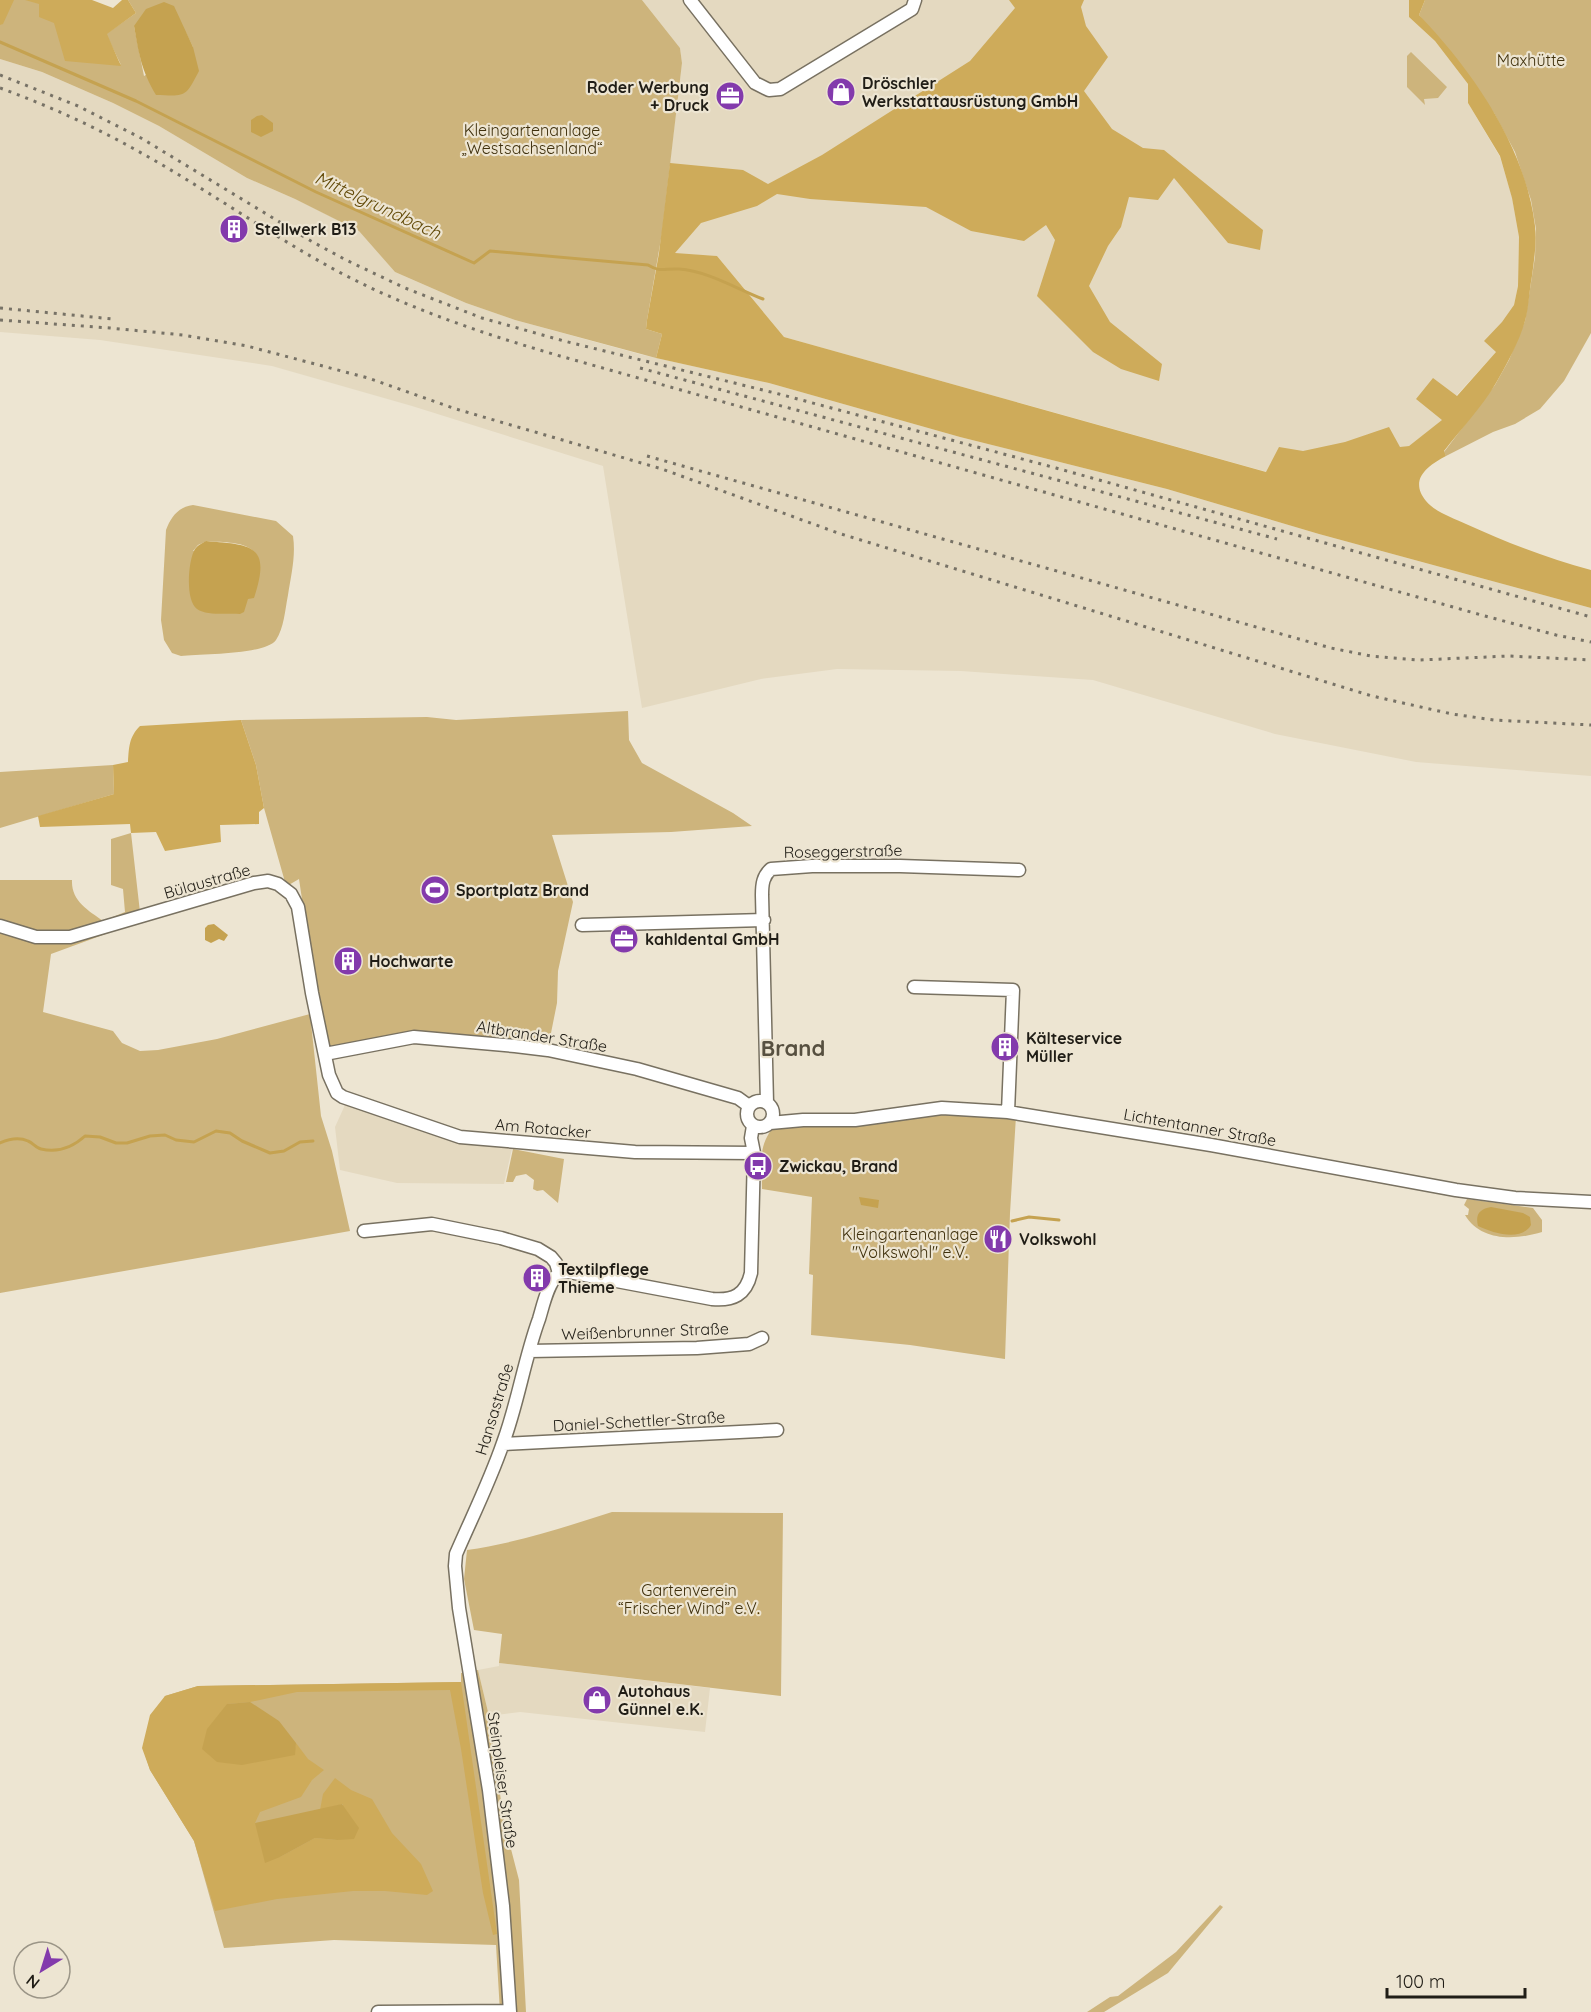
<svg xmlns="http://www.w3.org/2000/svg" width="1591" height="2012" viewBox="0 0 1591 2012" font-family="Quicksand,sans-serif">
<rect width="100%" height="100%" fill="#ede5d2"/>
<path fill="#e4d9c0" d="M642,0H1409V17L1435,41L1468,84V103L1500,157L1512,197L1519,237L1518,286L1514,305L1496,352L1456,396L1443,420L1409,446L1267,472L784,337L717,256L659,253L682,63L680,48Z
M0,59L42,72L113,103L159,126L247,178L295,199L360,231L395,272L466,303L515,320L643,355L769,383L960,437L1167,489L1319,534L1591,608V776L1416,762L1275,734L1093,680L961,671L837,669L761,679L642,708L603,466L412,406L272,366L100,340L0,332Z
M345,1105L455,1138L513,1144L504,1184L397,1183L340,1170L335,1127Z
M499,1663L710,1688L705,1732L520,1712L489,1716L478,1670L499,1666Z"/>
<path fill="#cdb47c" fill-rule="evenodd" d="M0,0H73L121,65L106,34L136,13L128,0H642L680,48L682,63L662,233L647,320L646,329L662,334L656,358L515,320L466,303L395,272L359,231L295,199L247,178L159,126L113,103L42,72L0,59ZM134,26L186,33L193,47L144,76Z
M1425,0H1591V333L1564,381L1540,409L1515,424L1493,432L1446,456L1444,452L1495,385L1509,360L1525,321L1535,257L1536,229L1531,200L1515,152L1494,113L1419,15Z
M1411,52L1447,87L1438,98L1424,99L1425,105L1407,87V56Z
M193,505L276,521L293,536C296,556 291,575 288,595C285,610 284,628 276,640C265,655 201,654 181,656L172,653L164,640L161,620L166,530C171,517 178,507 193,505ZM207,541C224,543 249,540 258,557L193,551L198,545Z
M628,711L629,740L642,763L733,813L752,826L671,832L552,835L573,902L558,971L557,1003L550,1038L540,1043L406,1034L329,1049L313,973L299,879L287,886L285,882L264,808L256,765L241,720L427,717L456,720Z
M113,765L114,794L0,828V772Z
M131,833L141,921L51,954L43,1012L113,1031L122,1043L140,1051L158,1050L217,1039L310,1014L321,1116L332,1151L350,1231L0,1293V880H72C71,901 88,910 103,921L125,912L123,889L111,885V839Z
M941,1110L1016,1116L1010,1213L1005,1359L910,1345L811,1335L813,1275L809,1274L812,1197L762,1189C762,1163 757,1148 774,1126Z
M513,1149L564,1159L558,1203L543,1190L537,1191L533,1189L534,1180L526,1174L516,1176L513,1182H506Z
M1467,1199L1533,1208L1542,1220V1232C1516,1240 1481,1242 1465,1215H1468L1469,1209L1464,1205Z
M612,1512L783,1513L781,1696L499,1663L502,1634L474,1630L464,1579L467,1550C517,1543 565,1527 612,1512Z
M478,1670L489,1716L504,1822L519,1880L526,2012H500L496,1945L334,1940L224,1948L194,1841L150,1770L143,1748L165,1696L198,1686L461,1682V1673Z
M1220,1905L1223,1907L1168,1973L1104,2012H1087L1110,1997L1118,1996L1176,1952Z"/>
<path fill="#ceab5a" d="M0,0H14L3,24L0,25Z
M25,0H92L113,8L122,0H128L136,13L107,34L121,66L65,61L54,23L39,17V4Z
M1009,0H1084L1081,7L1086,26L1108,57L1084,91L1112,129L1143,148L1164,150L1263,230L1260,250L1228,243L1174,178L1158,200L1129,197L1121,227L1108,246L1089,286L1110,322L1162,364L1159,381L1121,369L1093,352L1037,296L1055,240L1046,225L1024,241L971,231L926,207L810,199L777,194L757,206L701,223L675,253L717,256L784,337L1266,472L1279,447L1303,451L1345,442L1389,427L1400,447L1409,446L1442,420L1416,399L1433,378L1457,396L1496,352L1484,341L1502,322L1514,305L1518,286L1519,237L1512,198L1500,156L1468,103V84L1435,41L1409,17V0H1425L1419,15C1473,71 1526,148 1535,226C1537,243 1534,260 1532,276C1529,291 1529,307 1525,321C1519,342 1507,364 1496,383C1482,407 1461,429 1444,451L1446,456C1429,465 1408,479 1426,501C1435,512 1453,518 1466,524C1506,542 1548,559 1591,570V608L1319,534L1167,489L960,437L769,383L656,358L662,334L646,329L647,320L659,253L670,163L743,170L768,184L822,155L970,61L1015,8Z
M241,720L256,765L264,808L259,812V824L220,825L221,842L165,851L156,832L131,833L130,824L40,827L38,816L114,794L113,765L128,762C129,747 129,737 140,726Z
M461,1682L497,1934L493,1935L483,1893L461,1749L450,1690L297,1692L250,1702L227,1704L294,1755L296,1743L308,1759L324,1770L312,1780L301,1797L260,1812L255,1823L280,1857L315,1838L337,1840L343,1804L320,1810L323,1794L335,1778L351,1790L372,1799L392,1833L421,1864L433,1891L427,1895L385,1891H353L277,1899L215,1911L194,1841L150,1770L142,1748L150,1715L165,1696L198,1686Z"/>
<path fill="#c5a250" d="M164,2L174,6L193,47L199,71C185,98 186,96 156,95C141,70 139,54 134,26L146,9Z
M262,115L273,123V131L261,137L251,132V120L257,116Z
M206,541C251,545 272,544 254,598L248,599L244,612L240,614C227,613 207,616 197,609C185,601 188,560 195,549C198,545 201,544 206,541Z
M214,924L228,935L224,941L219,939L211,943L205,940V928L208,925Z
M859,1197L879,1200L878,1208L861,1205Z
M1491,1207L1523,1213L1530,1217L1531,1225C1521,1242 1493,1233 1478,1226C1475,1214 1480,1209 1491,1207Z
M250,1702L279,1721L296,1743L295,1755L242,1765L217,1762L202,1749L207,1729L227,1704Z
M342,1804L359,1828L354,1839L337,1840L315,1838L280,1857L265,1863L255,1823Z"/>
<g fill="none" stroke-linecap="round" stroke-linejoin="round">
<path stroke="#c5a250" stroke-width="3" d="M0,42L136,101L316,192L474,263L490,251L648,265C661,273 665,268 679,269C708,271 737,289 763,299
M0,1143C9,1139 19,1137 28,1141C33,1143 36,1148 41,1149C58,1153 73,1147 85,1136L100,1137L116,1143H127L150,1136L165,1135L176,1140L194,1142L216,1131L230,1133L242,1141L270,1153L284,1151L300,1142L313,1141
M1012,1221L1029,1217L1059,1220"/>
<g stroke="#787161" stroke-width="15">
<path id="minor" d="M690,0L755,83L769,90L780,89L912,9L915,0
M582,925L764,920
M0,926L36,937H70L254,883L268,881L278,884L291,894L298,907L312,993L329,1075L337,1093L343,1097L460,1137L635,1152L754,1153
M914,987L1013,990L1008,1112
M325,1054L414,1037L515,1046L548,1050L637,1069L738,1098L749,1106
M747 1114a13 13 0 1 1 26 0a13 13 0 1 1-26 0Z
M767,1103L762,895C762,884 763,876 771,869L812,866H900L1019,870
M770,1123L803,1120H855L942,1108L1008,1112L1211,1145L1456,1190L1515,1198L1591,1202
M364,1231L432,1224L501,1238L538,1249L551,1257L556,1263L559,1273
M559,1273L569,1272L712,1299C733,1301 746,1295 751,1273L754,1153L751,1138L753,1126
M529,1351L697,1348L749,1344L762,1338
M503,1444L777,1430
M378,2012L510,2011
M510,2012L503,1906L489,1790L459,1608L455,1566L456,1554C472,1517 490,1481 503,1443C518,1403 524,1360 539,1319C543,1306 548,1282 559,1273"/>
</g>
<use href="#minor" stroke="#fff" stroke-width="12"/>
<path stroke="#777266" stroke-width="3" stroke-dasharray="3 6" stroke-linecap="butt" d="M0,75L78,106L141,138L311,241L346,260L405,288L482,318L564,341L779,394L1056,468L1591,617
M0,88C47,105 93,126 136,150C205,188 270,235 339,272C409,309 484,334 560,356L1485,616L1556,635L1591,642
M0,308L113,319
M0,320L110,328L183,335L247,346L368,378L456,409L662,469L838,533L1372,696L1452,714L1494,720L1591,725
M640,368L1277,539
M647,456L1331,648L1371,656L1419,660L1509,656L1591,660"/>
</g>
<defs>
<g id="shop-disc" transform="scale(1.5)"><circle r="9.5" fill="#833aac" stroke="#ede5d2"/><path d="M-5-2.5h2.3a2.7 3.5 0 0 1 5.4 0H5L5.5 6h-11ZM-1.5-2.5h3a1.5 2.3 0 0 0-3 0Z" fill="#fff"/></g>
<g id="office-disc" transform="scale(1.5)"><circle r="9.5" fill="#833aac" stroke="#ede5d2"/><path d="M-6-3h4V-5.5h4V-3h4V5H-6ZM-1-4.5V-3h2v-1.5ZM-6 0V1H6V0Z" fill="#fff"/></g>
<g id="building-disc" transform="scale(1.5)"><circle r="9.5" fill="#833aac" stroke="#ede5d2"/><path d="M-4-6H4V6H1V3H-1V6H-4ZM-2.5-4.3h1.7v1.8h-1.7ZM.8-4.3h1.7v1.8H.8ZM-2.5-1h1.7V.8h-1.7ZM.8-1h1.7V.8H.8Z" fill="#fff"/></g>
<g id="stadium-disc" transform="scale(1.5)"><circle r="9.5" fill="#833aac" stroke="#ede5d2"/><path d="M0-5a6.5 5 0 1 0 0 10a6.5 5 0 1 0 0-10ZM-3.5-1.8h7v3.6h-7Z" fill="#fff"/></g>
<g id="bus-disc" transform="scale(1.5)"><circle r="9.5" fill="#833aac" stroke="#ede5d2"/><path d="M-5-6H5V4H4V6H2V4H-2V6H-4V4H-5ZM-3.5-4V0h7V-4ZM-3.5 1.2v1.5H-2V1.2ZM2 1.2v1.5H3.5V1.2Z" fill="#fff"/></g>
<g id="restaurant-disc" transform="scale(1.5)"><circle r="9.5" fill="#833aac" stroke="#ede5d2"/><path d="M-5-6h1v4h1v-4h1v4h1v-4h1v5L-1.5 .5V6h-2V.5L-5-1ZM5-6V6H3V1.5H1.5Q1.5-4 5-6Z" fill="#fff"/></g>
</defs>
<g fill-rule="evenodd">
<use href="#shop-disc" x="841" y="92"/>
<use href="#office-disc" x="730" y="96"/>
<use href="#building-disc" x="234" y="229"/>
<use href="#stadium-disc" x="435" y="890"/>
<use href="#office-disc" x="624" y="939"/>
<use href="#building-disc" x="348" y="961"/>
<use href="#building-disc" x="1005" y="1047"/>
<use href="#bus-disc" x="758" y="1166"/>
<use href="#restaurant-disc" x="998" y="1239"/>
<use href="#building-disc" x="537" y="1278"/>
<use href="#shop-disc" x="597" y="1700"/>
</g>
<g text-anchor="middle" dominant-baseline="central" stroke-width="4.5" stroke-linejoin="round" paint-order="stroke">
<g font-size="16" fill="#3f300c" stroke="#ede5d2">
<text x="1531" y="60">Maxhütte</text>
<text x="532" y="130">Kleingartenanlage<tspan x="532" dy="18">„Westsachsenland“</tspan></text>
<text x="910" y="1234">Kleingartenanlage<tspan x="910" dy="18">"Volkswohl" e.V.</tspan></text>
<text x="689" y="1590">Gartenverein<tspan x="689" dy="18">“Frischer Wind” e.V.</tspan></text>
</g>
<g font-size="16" font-weight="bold" fill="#201d16" stroke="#ede5d2" text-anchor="start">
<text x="862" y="83">Dröschler<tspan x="862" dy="18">Werkstattausrüstung GmbH</tspan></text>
<text x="709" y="87" text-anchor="end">Roder Werbung<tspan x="709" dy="18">+ Druck</tspan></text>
<text x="255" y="229">Stellwerk B13</text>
<text x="456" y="890">Sportplatz Brand</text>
<text x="645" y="939">kahldental GmbH</text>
<text x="369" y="961">Hochwarte</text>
<text x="1026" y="1038">Kälteservice<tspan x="1026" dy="18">Müller</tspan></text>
<text x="779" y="1166">Zwickau, Brand</text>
<text x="1019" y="1239">Volkswohl</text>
<text x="558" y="1269">Textilpflege<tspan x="558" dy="18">Thieme</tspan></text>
<text x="618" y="1691">Autohaus<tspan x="618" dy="18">Günnel e.K.</tspan></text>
</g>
<g font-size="16" fill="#201d16" stroke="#ede5d2">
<text transform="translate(843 851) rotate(-1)">Roseggerstraße</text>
<text transform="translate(207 881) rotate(-16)">Bülaustraße</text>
<text transform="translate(542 1036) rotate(9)">Altbrander Straße</text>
<text transform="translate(1200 1127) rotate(10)">Lichtentanner Straße</text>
<text transform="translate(543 1128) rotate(5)">Am Rotacker</text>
<text transform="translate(645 1331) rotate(-2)">Weißenbrunner Straße</text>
<text transform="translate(494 1409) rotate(-73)">Hansastraße</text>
<text transform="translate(639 1421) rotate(-3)">Daniel-Schettler-Straße</text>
<text transform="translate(503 1780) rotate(82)">Steinpleiser Straße</text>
</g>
<g font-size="18" font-style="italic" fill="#624a08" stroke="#ede5d2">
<text transform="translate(378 205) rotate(25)">Mittelgrundbach</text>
</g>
<g font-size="22" font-weight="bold" fill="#575040" stroke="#ede5d2">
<text x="793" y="1048">Brand</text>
</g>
</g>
<g transform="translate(42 1970) rotate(218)"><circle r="28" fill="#ede5d2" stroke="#9b9587" stroke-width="1.5"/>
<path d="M0-4.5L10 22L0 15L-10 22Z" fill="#833aac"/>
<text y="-9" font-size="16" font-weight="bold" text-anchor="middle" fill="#201d16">N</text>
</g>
<path d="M1387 1988v9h138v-9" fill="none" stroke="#201d16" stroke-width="3"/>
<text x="1396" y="1988" font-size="18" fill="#201d16" stroke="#ede5d2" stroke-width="4.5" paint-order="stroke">100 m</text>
</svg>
